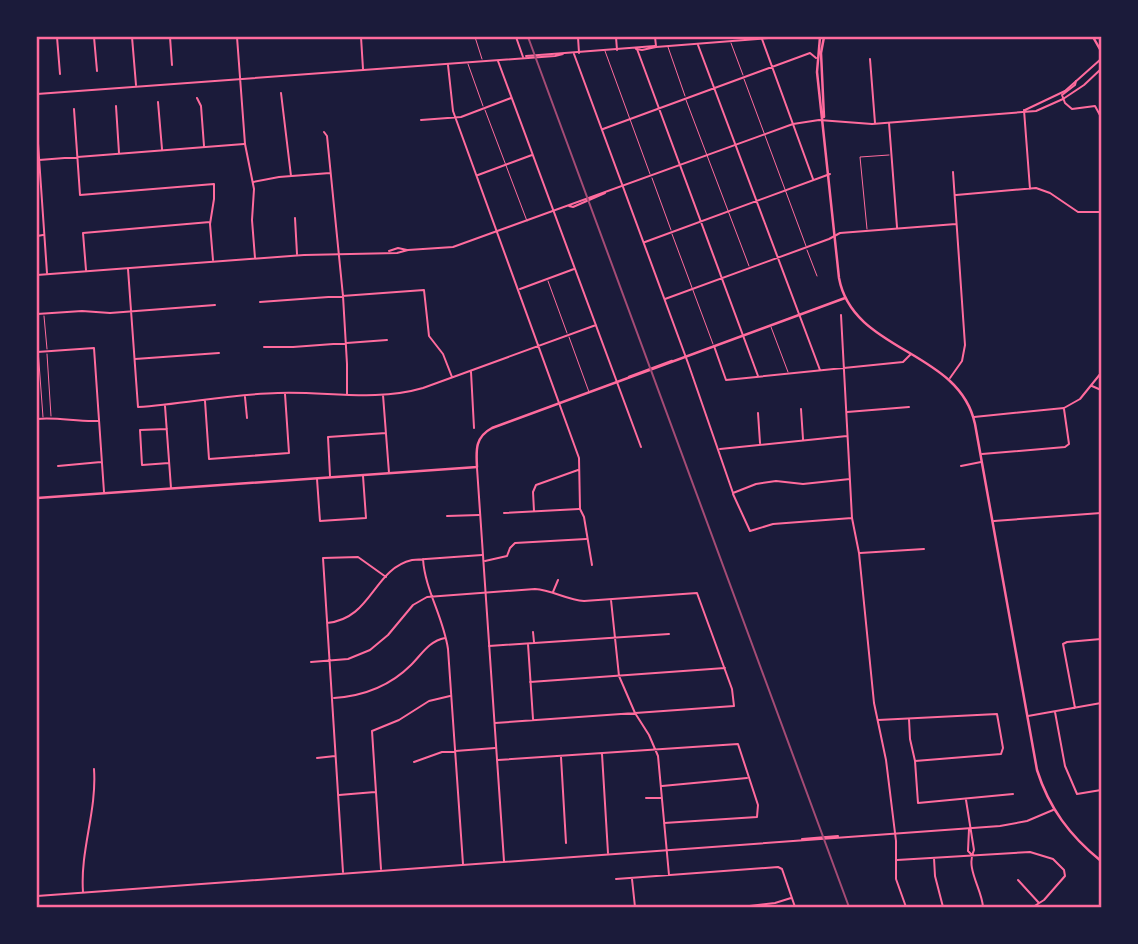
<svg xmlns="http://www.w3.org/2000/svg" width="1138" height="944" viewBox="0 0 1138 944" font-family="'IBM Plex Sans',sans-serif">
<rect width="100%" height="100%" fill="#1b1b3a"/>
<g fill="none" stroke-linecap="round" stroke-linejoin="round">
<path stroke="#ff6b9d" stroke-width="1" d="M475,37L482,59
M731,43L743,75
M668,47L685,96
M605,51L650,174
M468,64L483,106
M744,79L806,246
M686,100L749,266
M485,110L527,221
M652,178L671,230
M867,229L860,157L889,155
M672,234L713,344
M807,250L817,276
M548,281L567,333
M44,316L47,349
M771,327L788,372
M37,336L43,417
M569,337L589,392
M47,354L51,416"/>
<path stroke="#ff6b9d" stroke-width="2" d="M57,37L60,74
M94,37L97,71
M132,37L136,85
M170,37L172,65
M361,37L363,69
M516,37L523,57
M578,37L579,53
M616,37L617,50
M655,37L656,46
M762,39L813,179
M698,45L820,370
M637,49L758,376
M574,54L688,363L733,493L756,484L776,481L803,484L850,479
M870,59L875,123
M498,61L641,447
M448,65L453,111L579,458L580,509L584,517L592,565
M1076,81L1075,85L1062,95L1065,103L1072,109L1095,106L1101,117
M281,93L291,176
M197,98L201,106L204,146
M158,102L162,149
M116,106L119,153
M74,109L80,195L214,184V199L210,224L213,260
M1024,110L1030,189
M421,120L461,117L511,98
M889,123L897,227
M37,129L47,273
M603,129L810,53L816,58
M324,132L327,136L343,296L347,364V395
M39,160L244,144
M478,175L532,155
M253,182L279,177L330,173
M956,195L1036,188L1050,193L1078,212H1101
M295,218L297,254
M37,236L43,235
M645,242L830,174
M128,269L138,407C184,404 231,394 278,393C326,391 375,402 423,388L596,325
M86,270L83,233L210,222
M520,289L574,269
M665,299L829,239L840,233L956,224
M260,302L424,290L429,336L443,354L452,377
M37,314L82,311L110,313L215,305
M841,315L852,518L859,553L874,703L886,760L896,841V879L906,907
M714,346L726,380L903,362L911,354
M264,347H293L387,340
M37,352L94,348L104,492
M135,359L219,353
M471,372L474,428
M950,378L962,361L965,345L953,172
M1092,386L1101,390
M383,395L389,473
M245,397L247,418
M205,401L209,459L289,453L285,394
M165,406L171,488
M801,409L803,439
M847,412L909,407
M758,413L760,443
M974,417L1064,408L1080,399L1101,373
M37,419C58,417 77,422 98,421
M167,429L140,430L142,465L169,463
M720,449L847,436
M982,454L1065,447L1069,444L1064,409
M58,466L101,462
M961,466L981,462
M330,476L328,437L386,433
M317,479L320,521L366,518L363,476
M733,494L750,531L773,524L852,518
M534,511L533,492L536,485L578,470
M504,513L579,509
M447,516L479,515
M994,521L1101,513
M860,553L924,549
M423,559C425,590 443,616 448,649L463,864
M485,561L507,556L510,548L515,543L586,539
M553,592L558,580
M611,600L619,676L635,713L649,735L658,756L669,875
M327,623C372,619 373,569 412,560L482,555
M533,632L534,642
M528,644L533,719
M489,646L669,634
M311,662L348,659L370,650L388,635L413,605L427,597L535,589C552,590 567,600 584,601L697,593L732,689L734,706L495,723
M530,682L725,668
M334,698C363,696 390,686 411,665C422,654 429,641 445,638
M1075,708L1063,644L1067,642L1101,639
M1055,712L1065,766L1077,794L1101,790
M1028,716L1101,703
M909,719L910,739L915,761L918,803L1013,794
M878,720L997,714L1003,748L1001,754L915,761
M602,754L608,853
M561,757L566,843
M317,758L335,756
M498,760L738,744L758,805L757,817L664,823
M414,762L442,752L495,748
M662,786L747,778
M339,795L375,792
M646,798H661
M966,800L974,850C965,868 982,889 983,907
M969,829L968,851L971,854
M934,858L935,876L943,907
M897,860L1030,852L1053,859L1064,870L1065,876L1044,900L1033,907
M381,869L372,731L399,720L429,701L450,696
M343,872L323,558L358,557L386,577
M616,879L778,867L782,869L795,907
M632,879L635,907
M1018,880L1039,903
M83,892C80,850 97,811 94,769
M741,907L775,903L791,898"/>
<path stroke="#ff6b9d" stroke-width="2" d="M237,37L245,144L254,189L252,220L255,258
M636,49L642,50L656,47L782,37
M526,56L655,46
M37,94L555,56L563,54
M1025,110L1065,91L1101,59
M569,206L573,207L605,193
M389,251L398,248L407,250
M37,275L304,255L397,253L408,250L453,247L793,124L819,120L872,124L1036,111L1063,99L1084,85L1101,69
M477,468L504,861
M802,839L838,836
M37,896L1000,826L1027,821L1053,810"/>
<path stroke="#ff6b9d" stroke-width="2.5" d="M820,37L817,72L839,278C853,353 959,349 975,424L1037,770C1049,808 1070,836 1101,861
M1093,37L1101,51
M824,117L821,53L824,37
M629,377L672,361
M37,498L477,467C476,450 475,437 492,428L845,298"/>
<path stroke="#a44b75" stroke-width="2" d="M528,37L849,907"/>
</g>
<rect width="1138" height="944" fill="none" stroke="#1b1b3a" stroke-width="77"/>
<rect x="38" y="38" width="1062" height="868" fill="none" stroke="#ff6b9d" stroke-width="2.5"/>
</svg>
